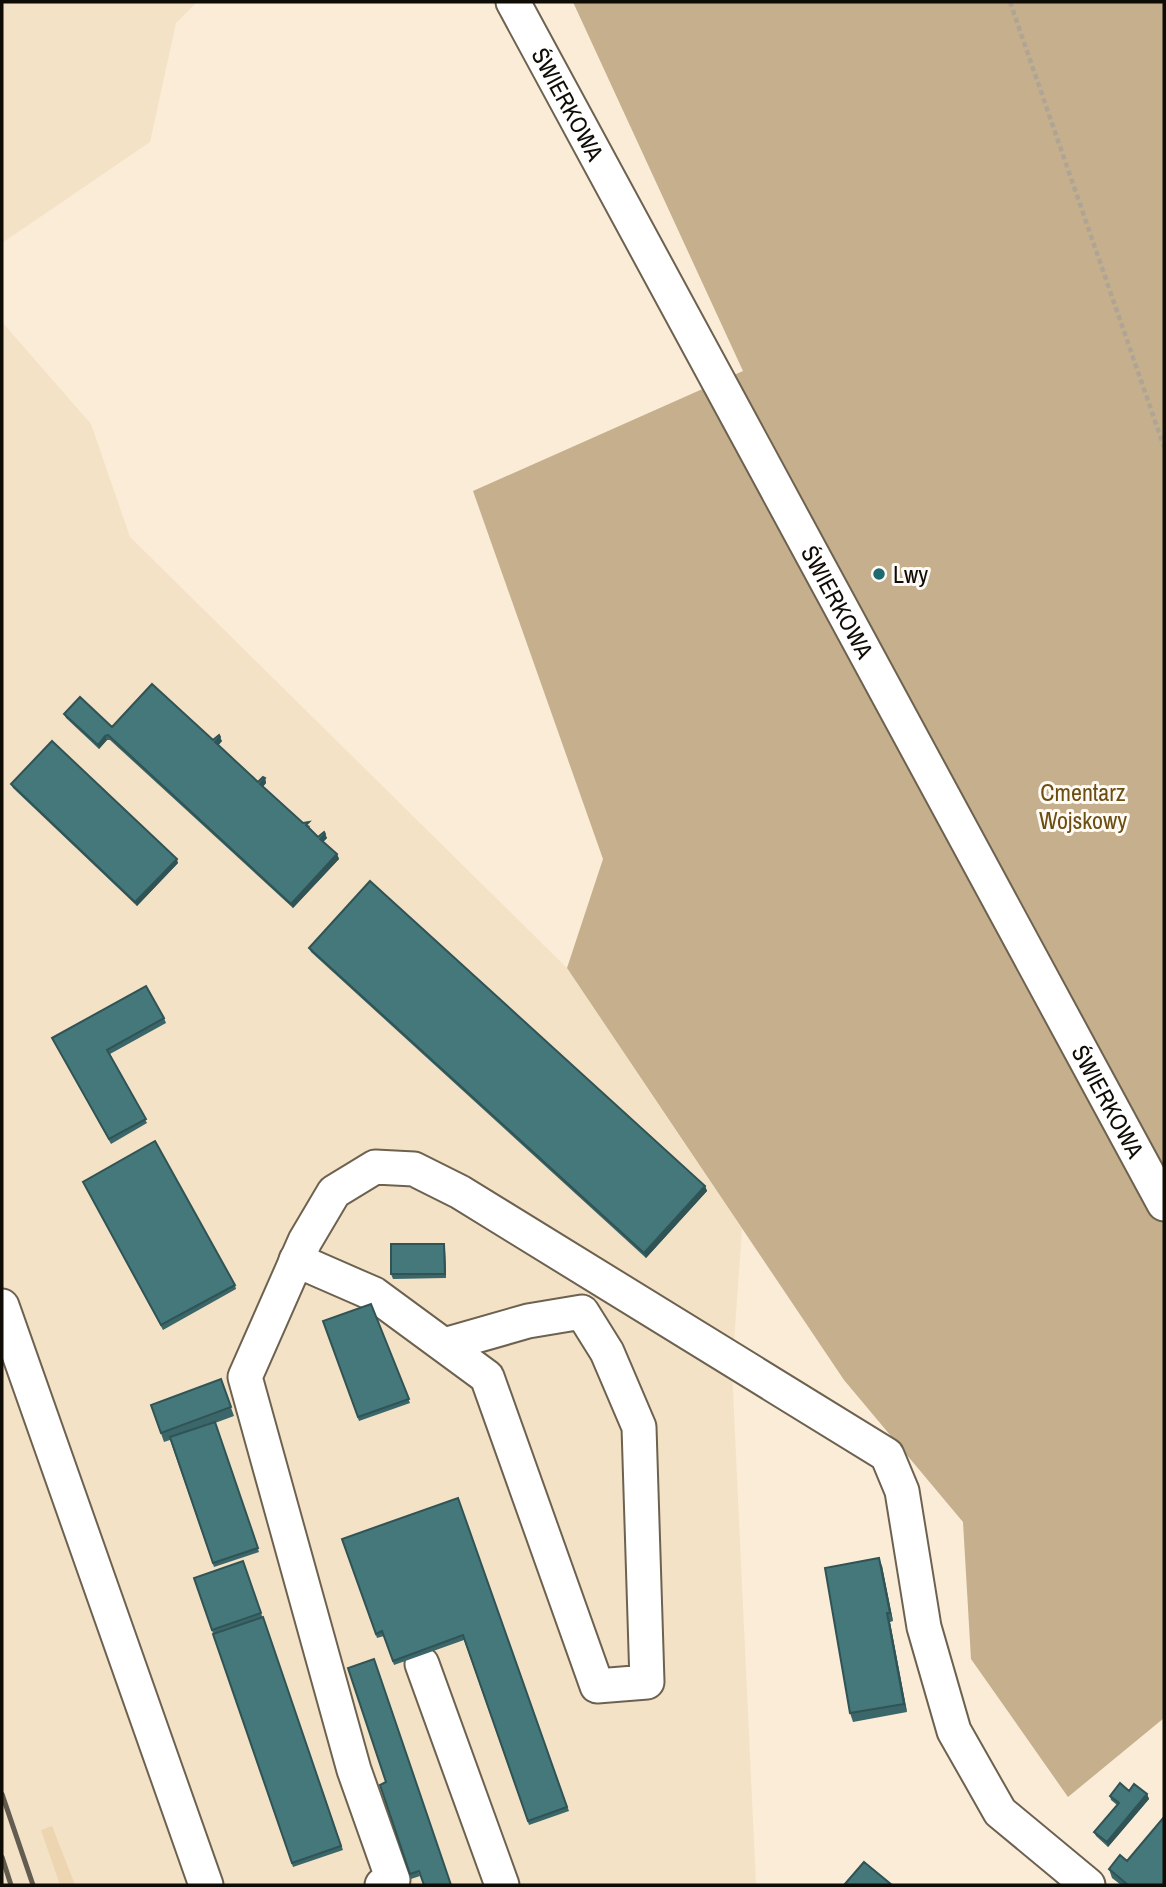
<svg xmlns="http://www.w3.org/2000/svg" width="1166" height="1887" viewBox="0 0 1166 1887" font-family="'Archivo Narrow',sans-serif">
<rect width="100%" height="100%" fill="#faecd7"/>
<path fill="#f3e2c6" d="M2,2H197L176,23L150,142L2,243Z
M2,322L91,424L130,537L567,968L742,1229L732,1370L756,1885H2Z"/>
<path fill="#ecd5b0" d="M52,1826L75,1885H60L41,1830Z"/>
<path fill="#c5af8c" d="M573,2H1164V1718L1068,1797L971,1659L963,1522L844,1380L567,968L603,859L473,491L743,371Z"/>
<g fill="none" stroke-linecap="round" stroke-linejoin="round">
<g stroke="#6d6250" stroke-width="37">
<g id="minor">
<path id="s1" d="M513,2L1164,1204"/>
<path d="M296,1260L374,1294L487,1377L597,1686L647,1682L639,1427L607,1352L582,1312L528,1321L444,1345"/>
<path d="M2,1306L206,1885"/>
<path d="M422,1664L502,1885"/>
<path d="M382,1885L393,1880L354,1770L245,1377L305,1241L334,1192L375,1167L414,1169L460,1192L887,1455L902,1491L924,1627L954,1731L1000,1812L1088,1885"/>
</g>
</g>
<path stroke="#b0a595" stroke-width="4.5" stroke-dasharray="5 3.5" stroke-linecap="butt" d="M1010,2L1164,447"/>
<use href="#minor" stroke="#fff" stroke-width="33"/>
<path stroke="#635c50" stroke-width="5" d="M2,1794L33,1885
M2,1857L11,1885"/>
</g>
<path fill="#3b676a" d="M64,714L112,727L222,741L218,745L258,782L265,778L266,783L263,786L303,823L310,826L309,828L318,837L325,834L327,838L323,842L337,854L339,859L293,908L110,740H107L99,749L66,718Z
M11,784L178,863L137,906L13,788Z
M309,948L705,1186L707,1191L646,1258L311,952Z
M164,1018L166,1023L110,1054L147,1123L111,1144L52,1038Z
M83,1182L235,1285L236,1289L163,1330Z
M445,1249L446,1278L393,1279L391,1274Z
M371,1304L410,1403L359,1421L323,1321Z
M221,1379L234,1416L215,1423L259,1552L214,1567L170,1440L164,1442L151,1405Z
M458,1498L569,1811L529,1825L464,1640L394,1665L384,1636L377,1638L342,1539Z
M243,1561L343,1850L293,1867L194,1578Z
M882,1566L893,1621L890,1622L907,1712L853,1722L850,1713Z
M380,1785L420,1876L411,1879Z
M1129,1791L1147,1794L1149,1799L1108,1847L1096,1836L1094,1832L1117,1805L1111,1800L1110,1796Z
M1127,1861L1164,1885H1121L1112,1878L1109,1869Z"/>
<path fill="#305456" d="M105,736L107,740L99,749L98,745Z
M220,737L222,741L217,747L215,742Z
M265,778L266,783L262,788L260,784Z
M325,834L327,838L322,843L320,839Z
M337,854L339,859L293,908L291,904Z
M177,859L178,863L137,906L135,902Z
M705,1186L707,1191L646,1258L644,1253Z
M444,1244L445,1249L446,1278L445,1274Z
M879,1558L882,1566L893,1621L890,1613Z
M887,1613L890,1622L907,1712L904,1704Z
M1147,1794L1149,1799L1108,1847L1107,1842Z"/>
<path fill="#45787b" stroke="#305456" stroke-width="2" d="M152,684L213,740L219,735L220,737L215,742L258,782L263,777L265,778L260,784L303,823L309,822L306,825L318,837L324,832L325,834L320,839L337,854L291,904L108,735L105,736L98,745L64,714L80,697L112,727Z
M52,741L177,859L135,902L11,784Z
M370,881L705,1186L644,1253L309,948Z
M146,986L164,1018L107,1050L146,1119L109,1139L52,1038Z
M155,1141L235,1285L161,1325L83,1182Z
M391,1244H444L445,1274H391Z
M371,1304L409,1399L358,1417L323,1321Z
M221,1379L231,1407L161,1433L151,1405Z
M215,1422L258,1548L213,1563L170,1437Z
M458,1498L567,1807L528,1821L463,1635L393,1661L382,1631L376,1634L342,1539Z
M879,1558L890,1613H887L904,1704L850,1713L825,1568Z
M243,1561L261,1613L212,1630L194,1578Z
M263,1617L341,1846L292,1863L213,1634Z
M374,1659L451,1885H424L419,1871L410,1874L380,1785L386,1782L348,1668Z
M1120,1783L1129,1791L1134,1784L1147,1794L1107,1842L1094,1832L1119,1803L1110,1796Z
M1164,1817V1885H1128L1109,1869L1120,1855L1127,1861Z
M864,1862L892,1885H844Z"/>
<circle fill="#1e6a6f" stroke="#fefbf7" stroke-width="2.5" cx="879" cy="574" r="7"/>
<g text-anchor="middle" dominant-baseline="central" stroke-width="6" stroke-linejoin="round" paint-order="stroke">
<g font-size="24" fill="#0f0b05" stroke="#fefbf7">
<text stroke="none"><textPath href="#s1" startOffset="116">ŚWIERKOWA</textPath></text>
<text stroke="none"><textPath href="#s1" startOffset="682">ŚWIERKOWA</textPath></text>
<text stroke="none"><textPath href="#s1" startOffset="1250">ŚWIERKOWA</textPath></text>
</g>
<g font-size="24" fill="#0f0b05" stroke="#fefbf7" text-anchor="start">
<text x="893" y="574">Lwy</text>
</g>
<g font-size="24" fill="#6d4e11" stroke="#fefbf7">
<text x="1083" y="792">Cmentarz<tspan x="1083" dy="28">Wojskowy</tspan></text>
</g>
</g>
<rect width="1166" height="1887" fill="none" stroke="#0f0b05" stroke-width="7"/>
</svg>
